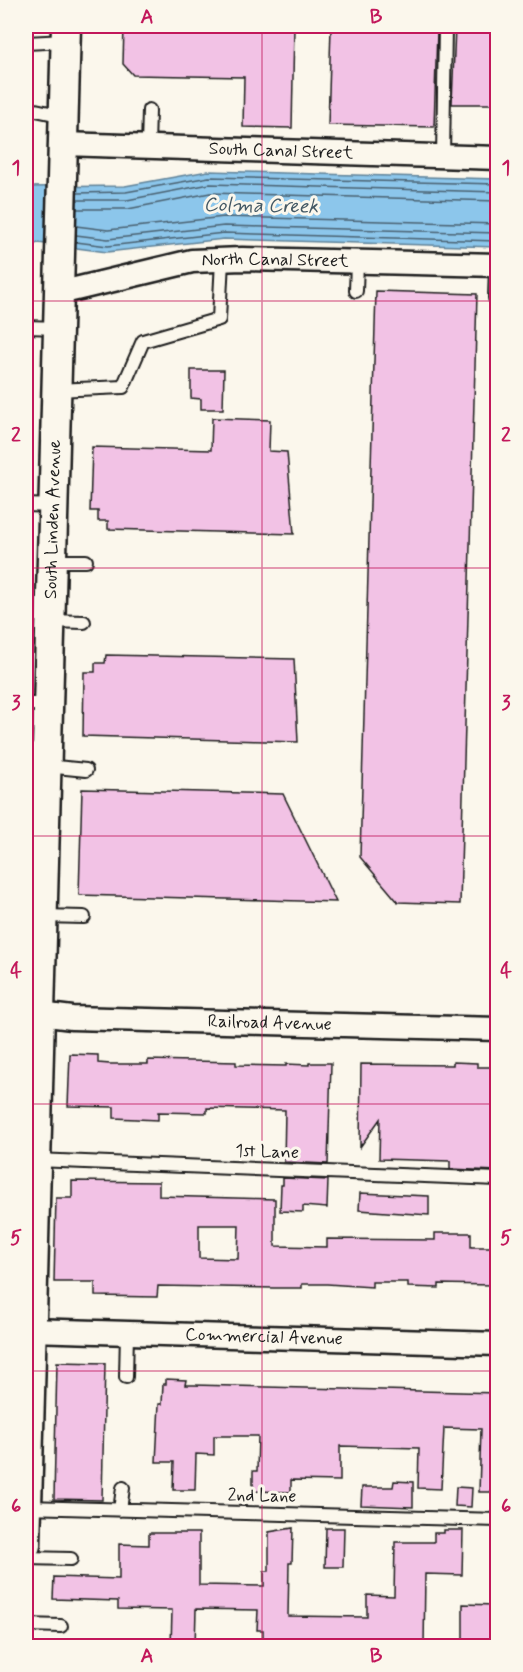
<svg xmlns="http://www.w3.org/2000/svg" width="523" height="1672" viewBox="0 0 523 1672" font-family="Mynerve,sans-serif">
<rect width="100%" height="100%" fill="#fbf7ec"/>
<filter id="ink" filterUnits="userSpaceOnUse"><feTurbulence type="fractalNoise" baseFrequency=".0167" numOctaves="2"/><feDisplacementMap in="SourceGraphic" scale="12" xChannelSelector="R" yChannelSelector="G"/><feConvolveMatrix kernelMatrix="1 2 1 2 8 2 1 2 1" color-interpolation-filters="sRGB"/></filter>
<g filter="url(#ink)">
<path fill="#8cc6eb" stroke="#5f8298" stroke-width="1.5" d="M208,171L497,179V247L224,239L107,252L38,243L26,247V187L125,186Z"/>
<g fill="none" stroke-linecap="round" stroke-linejoin="round">
<path stroke="#49606f" stroke-width="1.5" d="M77,193L126,192L209,177L498,184
M77,200H127L210,184L498,192
M77,209H128L210,193L498,201
M76,226L108,230L224,217L498,224
M76,235L108,239L224,226L498,233
M76,242L108,246L224,233L498,241"/>
</g>
<path fill="#f2c2e5" stroke="#1c1c1c" stroke-width="1.5" fill-rule="evenodd" d="M124,26H294L292,128L243,127L244,77L133,75L123,64Z
M455,26H498V104H452Z
M331,28L437,30L434,127L328,125Z
M376,291L477,294L460,904L398,902L360,857Z
M191,370H224L223,409H201V399L191,398Z
M212,418L270,420L269,451L287,452L294,534L108,529V521H98V511H90L92,447L211,450Z
M106,655L294,659L298,742L83,736L84,672H95V663H105Z
M82,789L283,794L336,902L79,895Z
M70,1054L98,1055V1063L110,1064H148V1060L236,1062V1065L286,1066V1064L309,1065V1063H331L328,1164L284,1162L285,1110L207,1108V1113L158,1112V1120L114,1118V1107L68,1106Z
M453,1062L477,1063V1067H498V1171L450,1169V1161L379,1159L380,1119L360,1147L361,1064L453,1065Z
M283,1178L328,1180L327,1208L303,1206V1212L280,1211L281,1185H283Z
M72,1181L159,1182V1196L275,1199V1246L327,1247V1239L435,1240V1233H471V1247H497L496,1275H494L493,1285L439,1284V1288L408,1287V1282H372V1287L327,1284H302V1288H274L158,1286L157,1297L95,1296V1282H54L56,1198H72ZM199,1225H239L238,1259L199,1258Z
M360,1193L429,1196V1215L359,1210Z
M57,1362L105,1363L102,1500L54,1499Z
M166,1379L186,1380L185,1385H194L498,1393V1492H479L481,1429L444,1428L441,1489L418,1488L419,1448L340,1446V1481L291,1480V1492L253,1491V1471H257L258,1436H214V1455L196,1454L195,1490H173L174,1462H156L159,1404H162L163,1384H166Z
M394,1481L413,1482V1507L361,1505L362,1487H393Z
M456,1487L472,1488L471,1507L455,1506Z
M293,1528L292,1563H289L288,1616L367,1617V1595L394,1596L395,1542H434V1533H444V1530H463L462,1575L425,1574L424,1647H390V1644H379V1641L341,1640V1644L287,1643V1647H263V1630H257L258,1610L196,1609L195,1647H171L172,1610L118,1609V1601L53,1599L54,1577L119,1579V1544L149,1545V1533H199V1585L264,1586V1571H269V1532Z
M326,1528H344L343,1567H325Z
M463,1604L495,1605L494,1647H463Z"/>
<g fill="none" stroke-linecap="round" stroke-linejoin="round">
<g stroke="#1c1c1c" stroke-width="16">
<path id="service" d="M26,43L66,41
M26,108L64,116
M148,147L149,110
M443,157L445,26
M356,291L357,262
M495,298L496,265
M26,327L58,328
M56,390L123,387L143,341L219,319L222,260
M26,505L53,506
M52,561H86
M50,621L84,622
M26,704H48
M46,766L86,770
M42,916L84,917
M36,1160L498,1179
M126,1377L127,1333
M26,1507L498,1520
M120,1510L123,1488
M26,1558L71,1559
M26,1625L61,1626"/>
</g>
<g stroke="#1c1c1c" stroke-width="27">
<g id="minor">
<path id="s1" d="M63,144L498,158"/>
<path id="s2" d="M59,293L192,261L242,259L498,265"/>
<path id="s3" d="M40,1014L72,1018L498,1029"/>
<path id="s4" d="M30,1330L498,1344"/>
</g>
</g>
<g stroke="#1c1c1c" stroke-width="33">
<g id="tertiary">
<path id="s5" d="M26,1545L66,26"/>
</g>
</g>
<use href="#service" stroke="#fbf7ec" stroke-width="12"/>
<use href="#minor" stroke="#fbf7ec" stroke-width="22"/>
<use href="#tertiary" stroke="#fbf7ec" stroke-width="28"/>
</g>
</g>
<path fill="none" stroke="#c2185b" stroke-width="1.5" stroke-opacity="0.55" d="M262,26V1646M26,301H498M26,568H498M26,836H498M26,1104H498M26,1371H498"/>
<g text-anchor="middle" dominant-baseline="central" stroke-width="6" stroke-linejoin="round" paint-order="stroke">
<g font-size="18" fill="#1c1c1c" stroke="#fbf7ec">
<text stroke="none"><textPath href="#s1" startOffset="218">South Canal Street</textPath></text>
<text stroke="none"><textPath href="#s2" startOffset="220">North Canal Street</textPath></text>
<text stroke="none"><textPath href="#s5" startOffset="1026">South Linden Avenue</textPath></text>
<text stroke="none"><textPath href="#s3" startOffset="230">Railroad Avenue</textPath></text>
<text transform="translate(267 1152) rotate(2)">1st Lane</text>
<text stroke="none"><textPath href="#s4" startOffset="234">Commercial Avenue</textPath></text>
<text transform="translate(262 1496) rotate(1)">2nd Lane</text>
</g>
<g font-size="20" font-style="italic" fill="#435864" stroke="#fbf7ec">
<text transform="translate(261 206) rotate(1)">Colma Creek</text>
</g>
</g>
<rect width="523" height="1672" fill="none" stroke="#fbf7ec" stroke-width="66"/>
<rect x="33" y="33" width="457" height="1606" fill="none" stroke="#c2185b" stroke-width="2"/>
<g font-size="20" text-anchor="middle" font-weight="bold" fill="#c2185b">
<text x="147" y="23">A</text>
<text x="376" y="23">B</text>
<text x="16" y="174">1</text>
<text x="506" y="174">1</text>
<text x="16" y="441">2</text>
<text x="506" y="441">2</text>
<text x="16" y="709">3</text>
<text x="506" y="709">3</text>
<text x="16" y="977">4</text>
<text x="506" y="977">4</text>
<text x="16" y="1244">5</text>
<text x="506" y="1244">5</text>
<text x="16" y="1512">6</text>
<text x="506" y="1512">6</text>
<text x="147" y="1662">A</text>
<text x="376" y="1662">B</text>
</g>
</svg>
